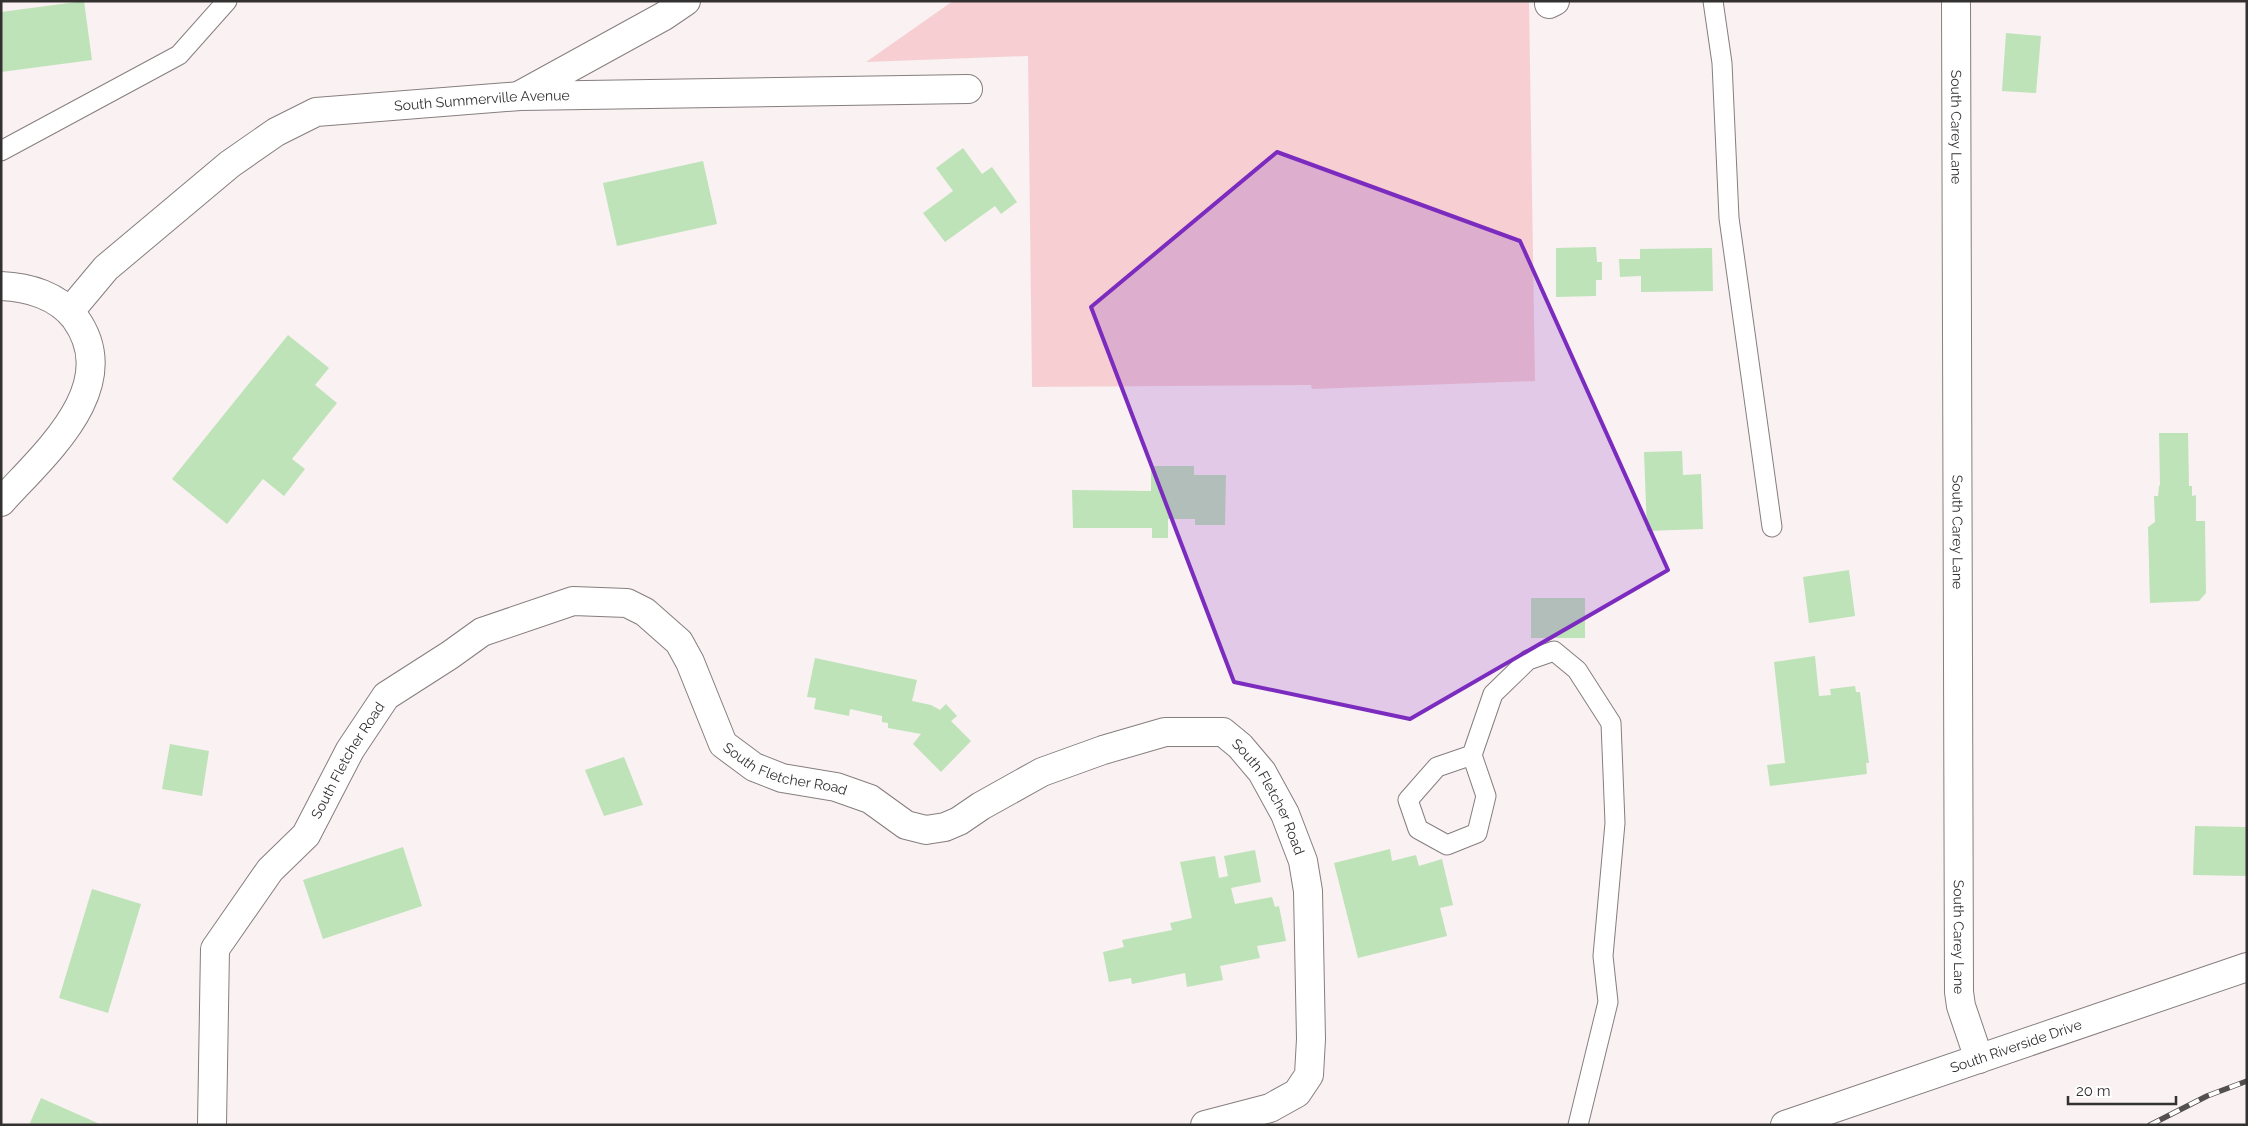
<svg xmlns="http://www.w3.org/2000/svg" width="2248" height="1126" viewBox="0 0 2248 1126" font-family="Raleway,sans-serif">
<rect width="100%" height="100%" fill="#faf1f2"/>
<path fill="#f7cfd3" d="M953,1H1529L1535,381L1312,389L1311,385L1032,387L1028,56L866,62Z"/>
<path fill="#bee3b8" d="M84,1L92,60L1,72V12Z
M2006,33L2041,36L2036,93L2002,91Z
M963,148L982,174L992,167L1017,202L1001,214L995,206L945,242L923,213L953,191L936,168Z
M703,161L717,224L617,246L603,183Z
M1596,247L1597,262H1602V280H1596V296L1556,297V248Z
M1712,248L1713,291L1641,292V276L1620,277L1619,259H1640V249Z
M288,335L329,368L315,385L337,403L292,459L305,469L284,496L263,479L227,524L172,479Z
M2159,433H2188L2189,486H2192V496L2196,495V521H2205L2206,593L2199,601L2150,603L2148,527L2155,522L2154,496H2158L2159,486L2160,485Z
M1682,451L1683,475L1701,474L1703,529L1647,531L1644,452Z
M1151,466H1194V475H1226L1225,525H1195V519H1168V538H1152V528H1073L1072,490L1151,491Z
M1849,570L1855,616L1809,623L1803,577Z
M1531,598H1585V638H1531Z
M1815,656L1819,696L1831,695L1830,689L1855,686L1856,692H1860L1869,763H1866L1867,774L1770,786L1767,765L1785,763L1774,662Z
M815,658L917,680L912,701L931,705L940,710L946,704L957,716L951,721L971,741L941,772L913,744L921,734L888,728V723L882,722V716L850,709L849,716L814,709L816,698L807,697Z
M170,744L209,751L202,796L162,789Z
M624,757L643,805L604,816L585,770Z
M2195,826L2247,827V876L2193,875Z
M403,847L422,906L323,939L303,880Z
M1390,849L1392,861L1416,855L1419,866L1442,859L1453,905L1440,908L1447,936L1358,958L1334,863Z
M1255,850L1261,882L1231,888L1235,904L1272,897L1275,907L1279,906L1286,941L1257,946L1260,958L1220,966L1223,980L1187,987L1185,973L1132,984L1131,978L1109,982L1103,952L1124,947L1122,940L1172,930L1170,923L1192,918L1180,862L1215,856L1219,878L1228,876L1224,856Z
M92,889L141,904L108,1013L59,998Z
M41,1098L102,1125H29Z"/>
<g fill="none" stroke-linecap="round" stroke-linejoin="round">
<g stroke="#867e7f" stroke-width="21">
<path id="lane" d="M1713,1L1722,63L1729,218L1772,527
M1,151L179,55L227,1
M1472,755L1437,767L1408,800L1418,829L1447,845L1477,833L1486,796L1472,755L1493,694L1528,660L1554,651L1577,670L1611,723L1615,823L1603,956L1608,1002L1578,1125"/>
</g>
<g stroke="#867e7f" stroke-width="30">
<g id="street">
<path id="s1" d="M1956,1L1959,992L1961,1006L1979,1059"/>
<path d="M1549,4L1555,1"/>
<path d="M522,94L664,16L686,1"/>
<path id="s2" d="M70,311L106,268L230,164L276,132L316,112L520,96L968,89"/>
<path id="s3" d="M212,1125L215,949L270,870L306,835L350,750L386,696L450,655L482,632L573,601L627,603L645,612L679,642L690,662L723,744L754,767L782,778L836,787L870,799L906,825L926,830L945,827L959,821L981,806L1042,772L1103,750L1165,732H1223L1240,746L1262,772L1285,814L1303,861L1308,891L1311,1039L1309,1075L1297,1093L1270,1108L1205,1125"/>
</g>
</g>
<g stroke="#867e7f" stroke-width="30">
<path id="secondary" d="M1,286C29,287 58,296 75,318C125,387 43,455 1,502"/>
</g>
<g stroke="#867e7f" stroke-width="30">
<g id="primary">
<path id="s4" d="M1785,1125L2247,967"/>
</g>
</g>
<use href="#lane" stroke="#fff" stroke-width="19"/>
<use href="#street" stroke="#fff" stroke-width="28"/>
<use href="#secondary" stroke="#fff" stroke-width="28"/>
<use href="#primary" stroke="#fff" stroke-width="28"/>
<g stroke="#545050" stroke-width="5.5">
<path id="rail" d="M2150,1125L2207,1096L2247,1081"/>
</g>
<use href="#rail" stroke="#fff" stroke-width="4" stroke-dasharray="11" stroke-linecap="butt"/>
</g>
<path fill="#7b2cbf" fill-opacity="0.2" stroke="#7b2cbf" stroke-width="4" stroke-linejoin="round" d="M1277,152L1520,241L1668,570L1410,719L1234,682L1091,307Z"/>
<g text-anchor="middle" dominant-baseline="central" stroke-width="4" stroke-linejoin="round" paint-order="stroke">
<g font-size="14" fill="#333030" stroke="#fff">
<text stroke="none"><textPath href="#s2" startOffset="485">South Summerville Avenue</textPath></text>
<text stroke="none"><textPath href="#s1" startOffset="126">South Carey Lane</textPath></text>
<text stroke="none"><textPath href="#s1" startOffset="531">South Carey Lane</textPath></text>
<text stroke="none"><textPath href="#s3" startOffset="408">South Fletcher Road</textPath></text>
<text stroke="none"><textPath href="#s3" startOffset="994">South Fletcher Road</textPath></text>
<text stroke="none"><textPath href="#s3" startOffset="1549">South Fletcher Road</textPath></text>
<text stroke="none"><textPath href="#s1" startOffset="936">South Carey Lane</textPath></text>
<text stroke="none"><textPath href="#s4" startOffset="244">South Riverside Drive</textPath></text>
</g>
</g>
<rect width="2248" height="1126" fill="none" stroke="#333030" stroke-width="5"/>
<path d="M2068 1096v8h108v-8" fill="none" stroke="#333030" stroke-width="2.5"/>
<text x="2076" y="1096" font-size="15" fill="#333030" stroke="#ffffff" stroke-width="4" paint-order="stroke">20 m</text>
</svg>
